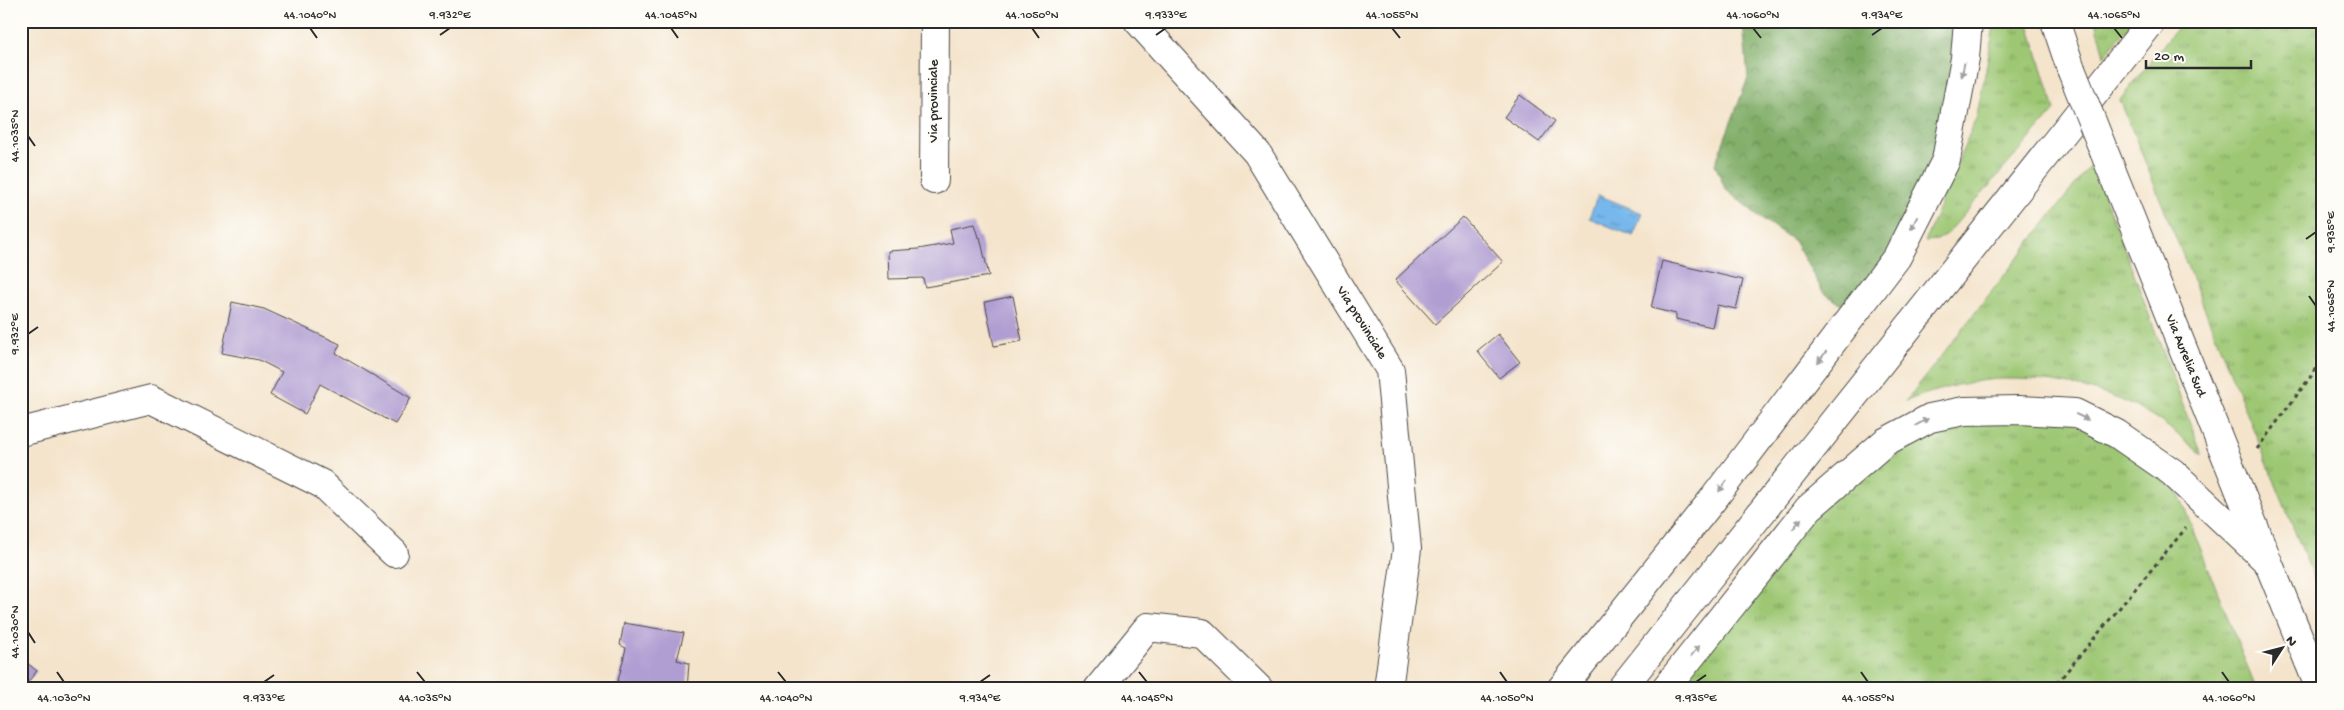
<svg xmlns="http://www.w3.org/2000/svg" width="2344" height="710" viewBox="0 0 2344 710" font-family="'Gochi Hand',sans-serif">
<defs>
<pattern id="grass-tufts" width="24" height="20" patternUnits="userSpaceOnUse" patternTransform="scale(1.25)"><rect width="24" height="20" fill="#9dc773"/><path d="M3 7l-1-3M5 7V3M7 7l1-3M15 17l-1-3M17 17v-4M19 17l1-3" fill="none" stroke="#80a25f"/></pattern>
<pattern id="forest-crowns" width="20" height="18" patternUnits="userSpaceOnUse" patternTransform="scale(1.25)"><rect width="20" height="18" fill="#7eac65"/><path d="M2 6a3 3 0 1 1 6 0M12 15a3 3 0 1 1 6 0" fill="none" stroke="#678c53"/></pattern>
<pattern id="water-ripples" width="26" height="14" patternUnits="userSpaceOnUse" patternTransform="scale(1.25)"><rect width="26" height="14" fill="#77b8ec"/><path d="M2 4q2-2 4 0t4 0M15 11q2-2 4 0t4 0" fill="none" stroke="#6296bf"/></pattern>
</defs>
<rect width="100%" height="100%" fill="#fdfcf7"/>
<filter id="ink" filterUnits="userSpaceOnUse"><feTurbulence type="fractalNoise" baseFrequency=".02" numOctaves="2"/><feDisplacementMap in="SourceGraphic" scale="10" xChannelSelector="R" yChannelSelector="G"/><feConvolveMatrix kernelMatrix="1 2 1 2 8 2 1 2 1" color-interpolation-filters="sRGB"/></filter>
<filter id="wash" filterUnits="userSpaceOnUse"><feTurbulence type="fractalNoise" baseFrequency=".0096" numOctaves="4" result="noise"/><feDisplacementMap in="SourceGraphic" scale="20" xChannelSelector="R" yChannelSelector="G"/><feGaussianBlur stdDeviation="1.12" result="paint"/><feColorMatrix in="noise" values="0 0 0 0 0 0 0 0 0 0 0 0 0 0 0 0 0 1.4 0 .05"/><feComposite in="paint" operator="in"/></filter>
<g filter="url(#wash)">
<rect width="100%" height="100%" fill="#f4e4cc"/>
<path fill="url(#grass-tufts)" stroke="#64794f" d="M1995,21H2028L2055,110L1947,234L1937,240L1925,241L1977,116Z
M2096,21H2133L2104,56Z
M2182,21H2323V601L2120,100Z
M2092,163L2202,455C2189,444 2176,433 2163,423C2121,393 2062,379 2011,379C1976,378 1938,389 1906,401Z
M2074,415L2171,474L2256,689H1668L1811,509L1932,420Z"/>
<path fill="url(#forest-crowns)" stroke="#546c48" d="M1740,21H1968L1946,160L1855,314L1823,292L1794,241L1761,218L1725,189L1715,164L1748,78L1743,23Z"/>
<path fill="url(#water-ripples)" stroke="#51728c" d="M1598,195L1642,213L1633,236L1589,218Z"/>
<g id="blocks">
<path fill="#b09dd2" d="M1520,95L1555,121L1539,142L1504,117Z
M1463,217L1503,262L1435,324L1395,280Z
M974,224L978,237H980L989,276L925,287L923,278L889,279L888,251L918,249L953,243L950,229Z
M1662,261L1743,280L1736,309L1717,305L1712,327L1676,319V314L1651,308Z
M1013,296L1022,341L994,346L985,302Z
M232,302L264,309L340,344L336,353L411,398L395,424L320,384L305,414L270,395L282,372L259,360L222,353Z
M1498,334L1520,362L1499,378L1477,351Z
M624,623L684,633L677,660L689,663L687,689H632L617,685L626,648L620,645Z
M21,658L37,671L22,689H21Z"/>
</g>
</g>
<g filter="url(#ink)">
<use href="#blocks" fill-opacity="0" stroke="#494743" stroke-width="1"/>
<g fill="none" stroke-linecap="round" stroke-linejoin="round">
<g stroke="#494743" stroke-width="30">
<path id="minor" d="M1138,21L1257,153L1390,370L1407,549L1388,689
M934,180L935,21
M21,432L151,399L322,484L394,553
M1098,689L1148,627L1202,633L1259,689"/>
</g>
<g stroke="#494743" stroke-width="30">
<path id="major" d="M2055,21L2071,69
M2268,562L2320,689
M1561,689L1714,498L1897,257L1946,160L1965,58L1968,21
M1621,689L2152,21"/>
</g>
<path stroke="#494743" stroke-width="3" stroke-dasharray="4 4" stroke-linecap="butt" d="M2257,449L2323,360
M2052,689L2186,528"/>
<use href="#minor" stroke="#fff" stroke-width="28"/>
<use href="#major" stroke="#fff" stroke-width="28"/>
<g stroke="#494743" stroke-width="30" stroke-linecap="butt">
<path id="major-bridge" d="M2071,69L2265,554
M1665,689L1809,508L1885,442L1930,418L1964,411L2019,410L2075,413L2117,434L2172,472L2268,562"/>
</g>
<use href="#major-bridge" stroke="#fff" stroke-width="28"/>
</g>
<defs><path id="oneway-solid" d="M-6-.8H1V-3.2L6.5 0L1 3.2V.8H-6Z" transform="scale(1.25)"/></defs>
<g fill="#a0a0a0">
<use href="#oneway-solid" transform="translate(1963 70) rotate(101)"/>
<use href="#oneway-solid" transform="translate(1914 223) rotate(117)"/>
<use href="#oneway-solid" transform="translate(1822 357) rotate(127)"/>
<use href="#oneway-solid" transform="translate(2082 417) rotate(25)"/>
<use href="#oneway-solid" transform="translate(1922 422) rotate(-28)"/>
<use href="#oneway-solid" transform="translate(1723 486) rotate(127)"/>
<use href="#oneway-solid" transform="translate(1797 524) rotate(-51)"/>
<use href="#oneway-solid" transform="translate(1695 651) rotate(-51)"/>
</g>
</g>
<path fill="none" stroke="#2b2b2b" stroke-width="2" d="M310,28L317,38M671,28L678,38M1032,28L1039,38M1392,28L1400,38M1753,28L1761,38M2114,28L2122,38M440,35L450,28M1156,35L1166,28M1872,35L1882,28M28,136L35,146M2306,239L2316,232M2309,296L2316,306M28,334L38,327M28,632L35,643M57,672L64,682M417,672L425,682M778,672L786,682M1139,672L1147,682M1500,672L1507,682M1861,672L1868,682M2222,672L2229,682M264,682L274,675M980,682L990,675M1696,682L1706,675"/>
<g text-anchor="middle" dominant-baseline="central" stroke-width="4" stroke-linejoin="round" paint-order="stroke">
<g font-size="14" fill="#2b2b2b" stroke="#fdfcf7">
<text transform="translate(934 101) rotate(-90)">Via provinciale</text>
<text transform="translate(1361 323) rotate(58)">Via provinciale</text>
<text transform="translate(2185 356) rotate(68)">Via Aurelia Sud</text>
</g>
</g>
<rect width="2344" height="710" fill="none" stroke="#fdfcf7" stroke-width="55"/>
<g transform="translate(2282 648) rotate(54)" stroke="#fdfcf7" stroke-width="4" paint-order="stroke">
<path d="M0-4L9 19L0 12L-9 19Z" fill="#2b2b2b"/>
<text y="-8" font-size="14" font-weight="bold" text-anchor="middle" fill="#2b2b2b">N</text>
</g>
<path d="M2146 60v8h105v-8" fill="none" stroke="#2b2b2b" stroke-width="2.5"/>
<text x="2154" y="60" font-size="15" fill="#2b2b2b" stroke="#fdfcf7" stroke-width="4" paint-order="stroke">20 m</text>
<rect x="28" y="28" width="2288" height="654" fill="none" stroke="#2b2b2b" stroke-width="2"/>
<g font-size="12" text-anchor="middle" fill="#2b2b2b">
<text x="310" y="18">44.1040°N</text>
<text x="450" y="18">9.932°E</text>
<text x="671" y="18">44.1045°N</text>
<text x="1032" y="18">44.1050°N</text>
<text x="1166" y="18">9.933°E</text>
<text x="1392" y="18">44.1055°N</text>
<text x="1753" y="18">44.1060°N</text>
<text x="1882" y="18">9.934°E</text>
<text x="2114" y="18">44.1065°N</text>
<text transform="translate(14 136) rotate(-90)" y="4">44.1035°N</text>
<text transform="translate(2330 232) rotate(-90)" y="4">9.935°E</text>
<text transform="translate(2330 306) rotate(-90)" y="4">44.1065°N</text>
<text transform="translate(14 334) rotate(-90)" y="4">9.932°E</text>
<text transform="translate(14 632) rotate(-90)" y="4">44.1030°N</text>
<text x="64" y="701">44.1030°N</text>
<text x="264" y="701">9.933°E</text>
<text x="425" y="701">44.1035°N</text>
<text x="786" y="701">44.1040°N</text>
<text x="980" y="701">9.934°E</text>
<text x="1147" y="701">44.1045°N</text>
<text x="1507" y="701">44.1050°N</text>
<text x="1696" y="701">9.935°E</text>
<text x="1868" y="701">44.1055°N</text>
<text x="2229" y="701">44.1060°N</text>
</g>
</svg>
